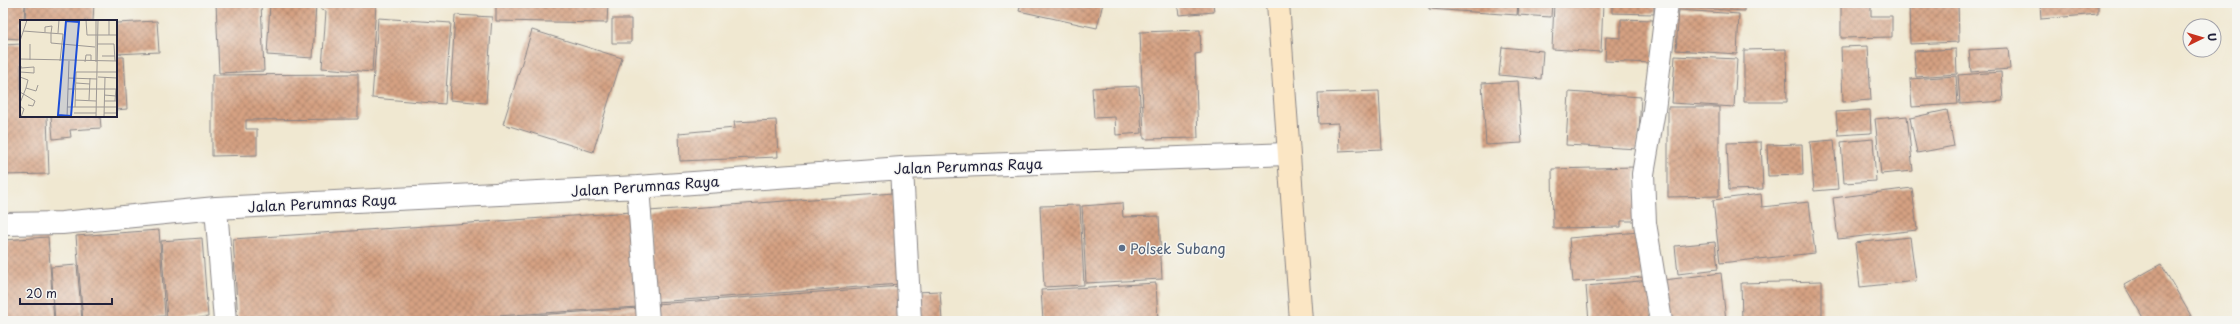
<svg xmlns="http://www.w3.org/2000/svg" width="2240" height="324" viewBox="0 0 2240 324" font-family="'Playpen Sans',sans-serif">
<defs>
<pattern id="building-cross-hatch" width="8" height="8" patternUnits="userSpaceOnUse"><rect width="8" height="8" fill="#d5a182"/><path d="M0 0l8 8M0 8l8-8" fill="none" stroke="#ac836c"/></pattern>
</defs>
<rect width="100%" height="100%" fill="#f6f6f2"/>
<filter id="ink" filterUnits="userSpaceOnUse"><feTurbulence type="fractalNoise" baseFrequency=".025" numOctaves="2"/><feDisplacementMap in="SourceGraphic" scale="8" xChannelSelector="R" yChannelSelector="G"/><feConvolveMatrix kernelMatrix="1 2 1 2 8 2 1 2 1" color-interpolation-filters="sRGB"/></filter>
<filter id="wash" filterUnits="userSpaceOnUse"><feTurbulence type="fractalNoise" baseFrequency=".012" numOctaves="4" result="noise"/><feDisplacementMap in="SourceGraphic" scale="16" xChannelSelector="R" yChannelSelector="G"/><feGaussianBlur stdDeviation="0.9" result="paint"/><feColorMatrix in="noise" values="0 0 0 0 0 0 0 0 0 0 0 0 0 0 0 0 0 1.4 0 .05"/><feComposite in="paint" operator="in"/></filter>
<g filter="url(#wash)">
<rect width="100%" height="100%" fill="#f0e8d1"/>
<g id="blocks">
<path fill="url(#building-cross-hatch)" d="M3,3H25L24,21H21V39L3,38Z
M26,3H94L93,21H25Z
M216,3H261L264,71L219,73Z
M270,3H316L313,58L267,55Z
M321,3H376L372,72L322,68L326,11L321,10Z
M496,3H608L607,23L496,21Z
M1021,3H1103L1097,28L1019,11Z
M1177,3H1213L1214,12L1179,15Z
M1429,3H1518L1517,15L1429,9Z
M1519,3H1552L1551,17L1518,15Z
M1554,3H1603L1601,52L1552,49Z
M1612,3H1654V14L1612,13Z
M1678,3H1744V11L1678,7Z
M1841,3H1871V16H1892V37L1841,38Z
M1909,3H1958L1959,42L1910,44Z
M2040,3H2098V14L2041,19Z
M1679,10L1739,14L1737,54L1676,50Z
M455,15L492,17L486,103L450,100Z
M378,18L451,23L445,104L372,98Z
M612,19H631V43H612Z
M1621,19L1653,20L1652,63L1605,61L1606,37L1621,38Z
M157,21L159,52L116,54V23Z
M532,30L622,58L593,152L503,124Z
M1200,30L1201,53L1195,54L1198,138L1144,139L1140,32Z
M21,44V116H47L49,174L3,175V45Z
M1868,46L1871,100L1843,102L1841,47Z
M1502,47L1543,51L1541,79L1499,75Z
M2008,48L2010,69L1971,72L1969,50Z
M1786,49L1787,102H1744V50Z
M1956,49L1957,74L1916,77L1914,51Z
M1675,56L1737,59L1734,107L1672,103Z
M116,57H124L127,109L116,110Z
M2001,72L2003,101L1960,104L1958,75Z
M358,74V119L246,120V129H257V155L212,156V75Z
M1956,76L1958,104L1912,107L1910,79Z
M1518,81L1522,143L1486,145L1482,83Z
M1139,86L1142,133L1116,135L1115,117L1094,118L1092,88Z
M1379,91L1382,149L1339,151L1338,123L1319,124L1318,93Z
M1569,92L1641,97L1638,149L1566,145Z
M1668,107H1719V196L1668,197Z
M1870,110L1871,133L1838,135L1836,112Z
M1947,110L1954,146L1917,153L1910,118Z
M51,116H100L101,128L70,130L71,137L53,139Z
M1907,116L1913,171L1881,174L1875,119Z
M776,120L778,157L680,161L679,133L735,128L734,122Z
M1873,139L1876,181L1844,183L1841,142Z
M1834,140L1838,189L1814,191L1810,142Z
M1761,142L1763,189L1729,190L1727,143Z
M1802,144L1803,175L1768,176L1767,145Z
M1635,167L1636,221H1621V227L1553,228L1552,169Z
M1912,188L1917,230L1838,239L1833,198Z
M894,193L900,284L656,302L649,211Z
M1761,194L1762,207L1809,202L1815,253L1720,263L1713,200Z
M1122,203L1123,217L1159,216L1162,279L1086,283L1082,206Z
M1080,205L1084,285L1044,287L1040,206Z
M632,212L638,307L417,321H238L233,239Z
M159,230L165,316L83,321L76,236Z
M1639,232L1643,277L1573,282L1569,238Z
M48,237L54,321H3V240Z
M1910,237L1916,281L1860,287L1855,243Z
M202,238L208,317L167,320L161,241Z
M1715,242L1718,269L1678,274L1675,246Z
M2161,264L2194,321H2145L2124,285Z
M77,265L82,320L55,321L51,267Z
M1721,273L1726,321H1669L1664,280Z
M1650,280L1653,321H1589L1586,286Z
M1822,281V321H1742L1741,283Z
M1156,283L1158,321H1043L1041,290Z
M901,286L903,321H657L656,304Z
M940,291L942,321H915L914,292Z
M639,308L640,321H462V320Z"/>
</g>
</g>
<g filter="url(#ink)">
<use href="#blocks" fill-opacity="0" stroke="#898586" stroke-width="1"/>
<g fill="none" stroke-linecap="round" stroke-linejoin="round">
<g stroke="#898586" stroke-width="24">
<path id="street" d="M902,168L910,321
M638,187L648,321
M216,208L225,321
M3,224L62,223L216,208L638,187L902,168L1288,154
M1661,321L1645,223L1643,174L1654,110L1667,3"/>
</g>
<g stroke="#898586" stroke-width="24">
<path id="secondary" d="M1278,3L1301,321"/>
</g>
<use href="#street" stroke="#fff" stroke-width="22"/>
<use href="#secondary" stroke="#fbe6c4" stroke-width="22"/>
</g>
</g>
<circle fill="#5c6f8a" stroke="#f6f6f2" stroke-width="1.5" cx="1122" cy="248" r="4"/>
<g text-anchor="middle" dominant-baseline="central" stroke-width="3" stroke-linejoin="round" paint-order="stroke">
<g font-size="14" fill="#22223b" stroke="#f6f6f2">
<text transform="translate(968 166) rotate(-2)">Jalan Perumnas Raya</text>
<text transform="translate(645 186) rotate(-4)">Jalan Perumnas Raya</text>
<text transform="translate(322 203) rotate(-3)">Jalan Perumnas Raya</text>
</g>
<g font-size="14" fill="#4e5e75" stroke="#f6f6f2" text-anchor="start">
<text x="1130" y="248">Polsek Subang</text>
</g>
</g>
<g transform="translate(20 20)">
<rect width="97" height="97" fill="#f0e8d1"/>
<path fill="none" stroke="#9e9995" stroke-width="1" d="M66,0L67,15H97M89,0V15M3,11L43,14L40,41M25,12V7L32,6L31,13M31,13V23L75,27M38,13L39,0M0,21L7,0M78,24H94L95,41M82,36H95M0,39L97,41M10,40V24M65,42L66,35H71V40M76,42V0M0,52L14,53V47L1,48V46M0,57L8,60L6,68M78,57L97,58M48,58L77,59M56,63L70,64M48,69H97M0,72L15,81L13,86L8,85M84,75L96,76M55,80L76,81M69,80L70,58M84,81H97M95,81L96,69M0,83L6,68L16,71L18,65M0,86L4,89L1,97M47,87H97M55,87L56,52H97M54,93H76M84,93H97M47,97L49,41M76,97L78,0M84,97L85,57"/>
<path fill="#1d4ed8" fill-opacity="0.15" stroke="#1d4ed8" stroke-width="2" d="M46,1L59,2L51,96L38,95Z"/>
<rect width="97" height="97" fill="none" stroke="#22223b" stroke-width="2"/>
</g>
<rect width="2240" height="324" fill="none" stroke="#f6f6f2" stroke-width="16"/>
<g transform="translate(2202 38) rotate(85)"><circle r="19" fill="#f6f6f2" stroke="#a1a1a9"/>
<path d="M0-3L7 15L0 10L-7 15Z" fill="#c8321e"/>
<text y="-6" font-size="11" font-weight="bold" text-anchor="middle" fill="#22223b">U</text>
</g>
<path d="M20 298v6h92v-6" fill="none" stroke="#22223b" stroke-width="2"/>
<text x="26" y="298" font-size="12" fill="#22223b" stroke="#f6f6f2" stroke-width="3" paint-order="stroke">20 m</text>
</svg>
